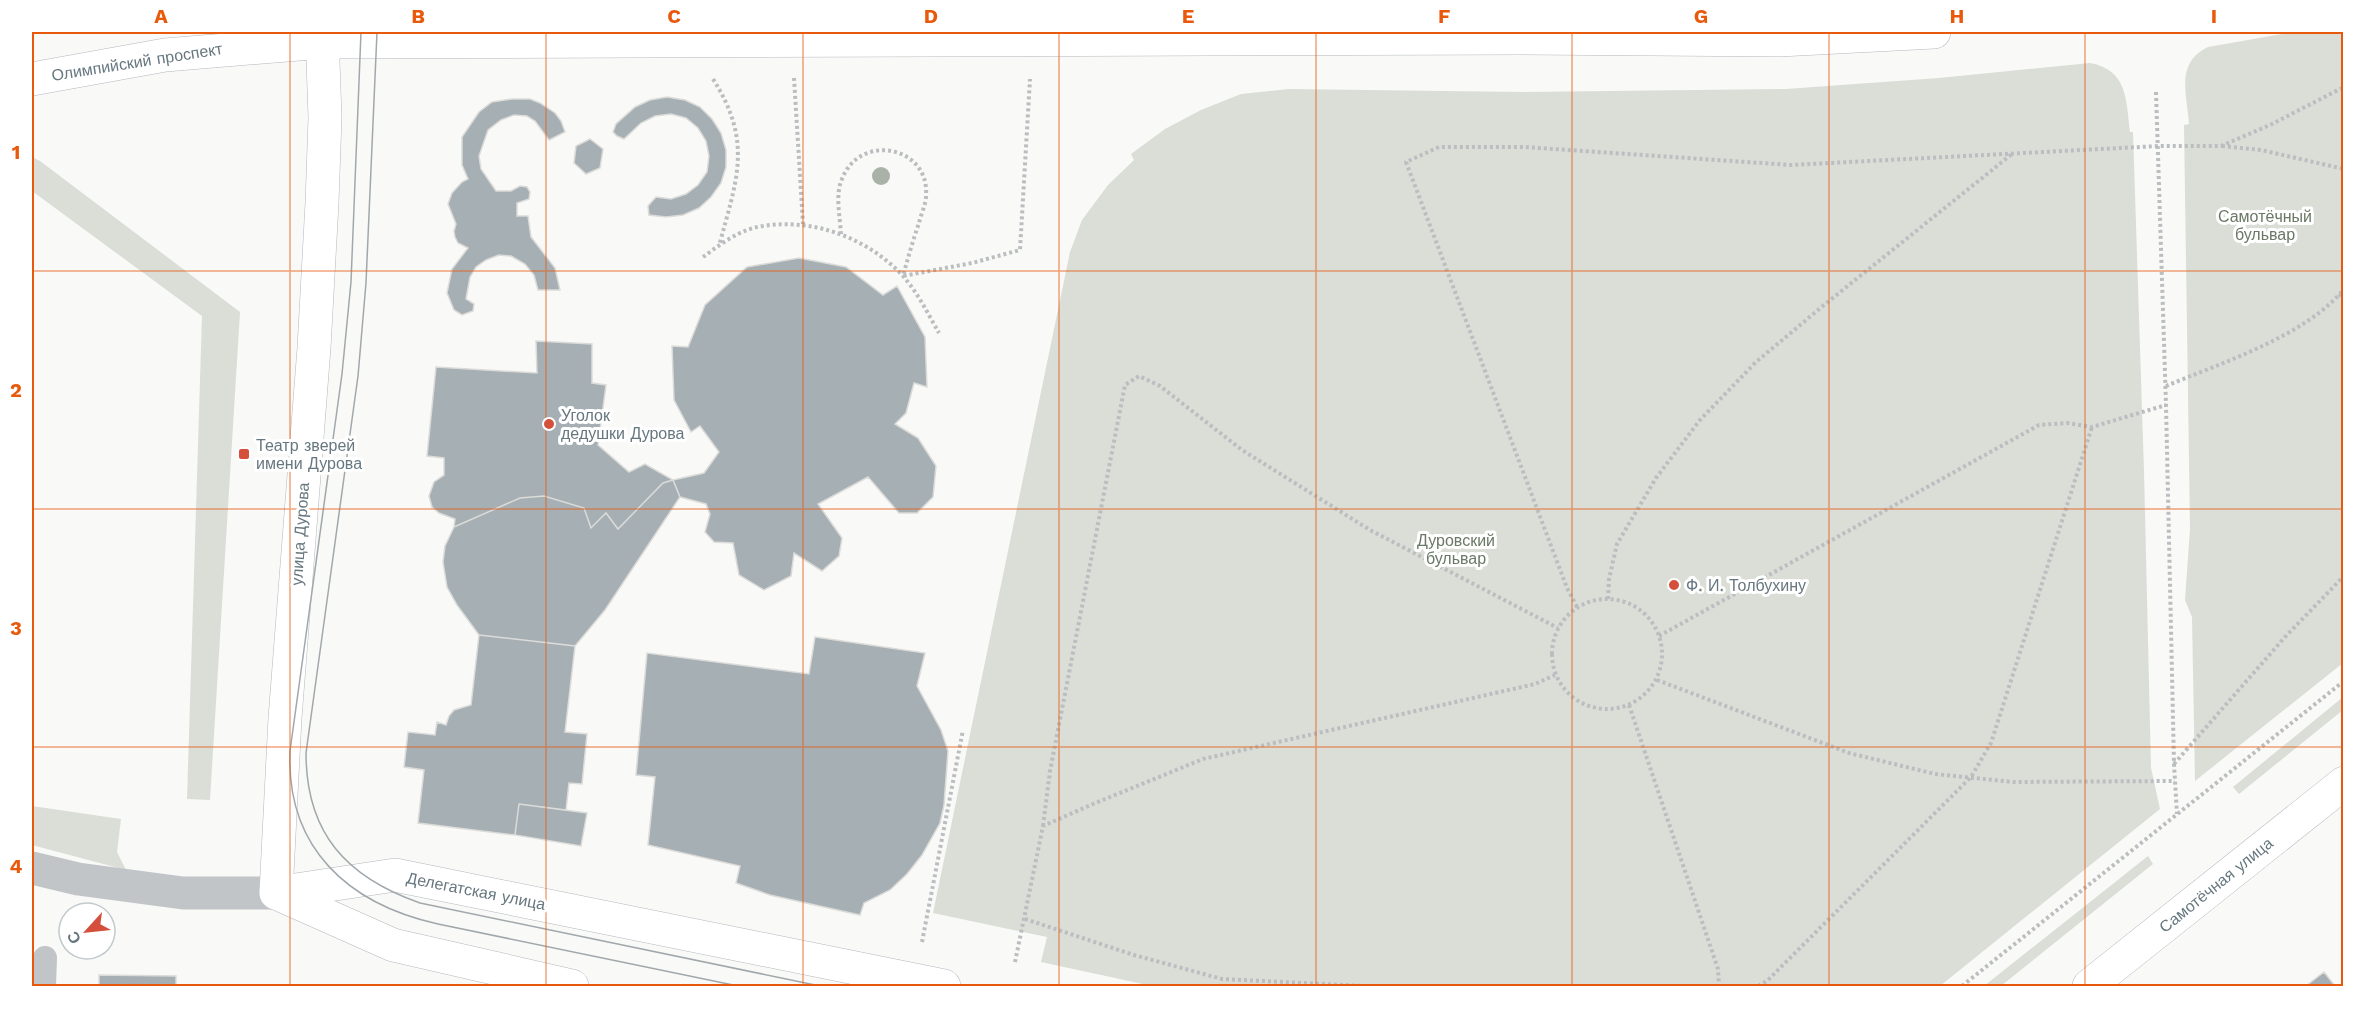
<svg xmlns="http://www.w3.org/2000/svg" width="2375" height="1018" viewBox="0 0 2375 1018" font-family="'Work Sans',sans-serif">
<rect width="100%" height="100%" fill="#f9f9f7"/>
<path fill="#daded7" d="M2294,32H2343V663L2195,781L2192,617L2185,600L2190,529L2184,125L2189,124C2187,94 2175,63 2208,47Z
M2090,63C2128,70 2126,100 2130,132H2133L2144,471L2151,768L2160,809L1940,986H1152L1041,962L1047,937L933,913L1070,252L1082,220L1108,185L1134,160L1131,154L1165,129L1201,110L1241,94L1289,89L1523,92L1786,89L1939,78Z
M32,157L40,161L240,312L210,800L187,799L202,316L32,191Z
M2343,697V710L2239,794L2233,787Z
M32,806L121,819L117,852L126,870L32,845Z
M2148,856L2153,864L2001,986H1984Z"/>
<path fill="#a6afb3" stroke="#dbdbd9" stroke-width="1.5" d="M667,97L685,100L700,107L712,119L721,133L726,150V167L721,183L711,197L699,208L683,215L666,217L649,215L648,206L656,197L671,199L686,194L698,185L707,172L709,156L706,141L698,128L686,118L671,114L655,116L641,123L624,139L617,136L613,132L616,124L635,107L650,100Z
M512,99H530L540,103L555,113L561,121L565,132L549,140L535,121L527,116L514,115L501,120L488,130L479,156L481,169L496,191H511L520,186L527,187L530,192L529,199L517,203V216H528L531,237L555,268L560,290H538L534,275L525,264L511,256L499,255L486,260L476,267L470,277L466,299L474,304L473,311L462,315L454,310L447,293L452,269L468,248L458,243L455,237L454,231L456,224L448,204L452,193L462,182L468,179L462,165V137L479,112L492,102Z
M590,139L603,149L600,168L586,174L574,163L576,146Z
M799,258L846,267L883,295L897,286L925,337L927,387L914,383L906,413L895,424L918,438L936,466L933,497L917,513H899L868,477L818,504L842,538L839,556L822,571L794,553L791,576L764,590L739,575L733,543L714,542L705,532L710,514L706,504L680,497L673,480L704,473L719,452L700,426L691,432L674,400L672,346L688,347L705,305L747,267Z
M536,341L592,344V383L606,385L598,445L629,472L645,464L673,480L663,483L618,529L606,513L591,528L584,508L544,496L520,498L454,527L455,519L439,513L432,507L429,496L434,482L444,475V458L427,456L436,367L537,373Z
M673,480L680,497L605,610L575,646L479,635L457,605L447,587L443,562L445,546L454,527L520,498L544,496L584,508L591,528L606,513L618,529L663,483Z
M479,635L575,646L565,732L587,734L582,784L569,783L566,810L519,804L515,835L418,823L424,770L404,767L408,732L435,735L437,722L446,725L449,716L454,710L471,705Z
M815,637L925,653L917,686L941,730L948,751L944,805L940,823L922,855L907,874L890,890L864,903L860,915L770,895L736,883L740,866L648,845L655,777L636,775L647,653L809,674Z
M519,804L587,813L581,846L515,835Z
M2324,972L2335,986H2306Z
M99,975L176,976V986H99Z"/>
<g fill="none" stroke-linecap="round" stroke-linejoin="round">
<g stroke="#b3b9bd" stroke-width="34">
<path id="secondary" d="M32,79L165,55L323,42L1521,38L1779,40L1934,32
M276,893L285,718L314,348L322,203L325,118L322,32
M276,893L395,875L944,986
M276,893L393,945L572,986
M2089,986L2344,783"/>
</g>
<path stroke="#bbbec0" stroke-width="4" stroke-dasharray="3 3" stroke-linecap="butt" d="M794,78L803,224
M713,79C753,142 737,179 719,246
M2156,92L2166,405L2174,764L2177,814
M2222,146L2261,150L2344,169
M841,234C840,217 835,194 842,179C860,132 930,146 926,196C926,204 921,214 919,223C913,240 908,258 903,276L972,263L1020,250L1030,79
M703,257C721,244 740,229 763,226C814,218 867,238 902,275C917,291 928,314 939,333
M2339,294L2344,299
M2166,386C2221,363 2306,336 2344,289
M1552 654a55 55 0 1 1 110 0a55 55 0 1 1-110 0Z
M1608,599L1609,579L1617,544L1656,478L1700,420L1756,362L1824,305L2012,154
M1577,607L1567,588L1406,162L1439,147H1524L1791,165L2159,146H2221L2270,125L2344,87
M1659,636L2039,425L2067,423L2092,427L2166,405
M1657,680L1849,753L1935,774L2013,782L2175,781
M1629,705L1718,969L1719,986
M2174,764L2285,637L2344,576
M1043,826L1050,771L1125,385L1139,376L1160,386L1242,450L1370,530L1558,628
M1025,919L1134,955L1222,979L1364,986
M922,942L963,730
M1015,962L1043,826L1093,804L1203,759L1535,684L1555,675
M1758,986L1767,981L1971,777L1991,743L2092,427
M1962,986L2344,681"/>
<path stroke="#c1c5c8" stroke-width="24" d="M44,986L45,958"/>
<path stroke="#c1c5c8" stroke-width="33" d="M32,868L78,879L183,893H276"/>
<use href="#secondary" stroke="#fff" stroke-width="33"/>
<path stroke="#a1a8ac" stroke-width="1.5" d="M361,32L351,282L342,374L290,751C286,848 348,904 438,924L738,986
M377,32L366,283L358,376L306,753C306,833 346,877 420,903L820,986"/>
</g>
<circle fill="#aab2a7" cx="881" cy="176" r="9"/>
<path fill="none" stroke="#e8590c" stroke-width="1.5" stroke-opacity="0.55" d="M290,32V986M546,32V986M803,32V986M1059,32V986M1316,32V986M1572,32V986M1829,32V986M2085,32V986M32,271H2344M32,509H2344M32,747H2344"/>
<g fill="#d4503c" stroke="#fff" stroke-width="2">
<circle cx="549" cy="424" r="6"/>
<rect x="238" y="448" width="12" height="12" rx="3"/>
<circle cx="1674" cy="585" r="6"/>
</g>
<g text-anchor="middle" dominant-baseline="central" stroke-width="6" stroke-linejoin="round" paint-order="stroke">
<g font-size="16" fill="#66777f" stroke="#fff">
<text transform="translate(137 62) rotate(-9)">Олимпийский проспект</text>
<text transform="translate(300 534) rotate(-86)">улица Дурова</text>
<text transform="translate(2216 885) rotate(-39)">Самотёчная улица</text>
<text transform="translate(476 891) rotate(11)">Делегатская улица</text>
</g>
<g font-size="16" fill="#6a7865" stroke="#fff">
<text x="2265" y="216">Самотёчный<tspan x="2265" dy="18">бульвар</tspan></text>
<text x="1456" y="540">Дуровский<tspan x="1456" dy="18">бульвар</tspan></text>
</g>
<g font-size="16" fill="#66777f" stroke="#fff" text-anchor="start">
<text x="561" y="415">Уголок<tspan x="561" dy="18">дедушки Дурова</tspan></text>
<text x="256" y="445">Театр зверей<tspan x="256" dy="18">имени Дурова</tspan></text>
<text x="1686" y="585">Ф. И. Толбухину</text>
</g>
</g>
<rect width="2375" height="1018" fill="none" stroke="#ffffff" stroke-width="66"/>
<g transform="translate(87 931) rotate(243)"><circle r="28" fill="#ffffff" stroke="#c2c9cc" stroke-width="1.5"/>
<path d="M0-4.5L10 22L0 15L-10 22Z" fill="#d4503c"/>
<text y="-9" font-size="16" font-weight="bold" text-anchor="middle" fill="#66777f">С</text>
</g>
<rect x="33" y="33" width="2309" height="952" fill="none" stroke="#e8590c" stroke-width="2"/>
<g font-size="20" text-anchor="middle" font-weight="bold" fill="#e8590c">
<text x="161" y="23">A</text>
<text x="418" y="23">B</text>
<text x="674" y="23">C</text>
<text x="931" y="23">D</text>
<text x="1188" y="23">E</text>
<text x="1444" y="23">F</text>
<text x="1701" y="23">G</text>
<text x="1957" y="23">H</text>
<text x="2214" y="23">I</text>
<text x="16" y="159">1</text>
<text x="16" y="397">2</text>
<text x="16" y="635">3</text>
<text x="16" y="873">4</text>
</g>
</svg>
